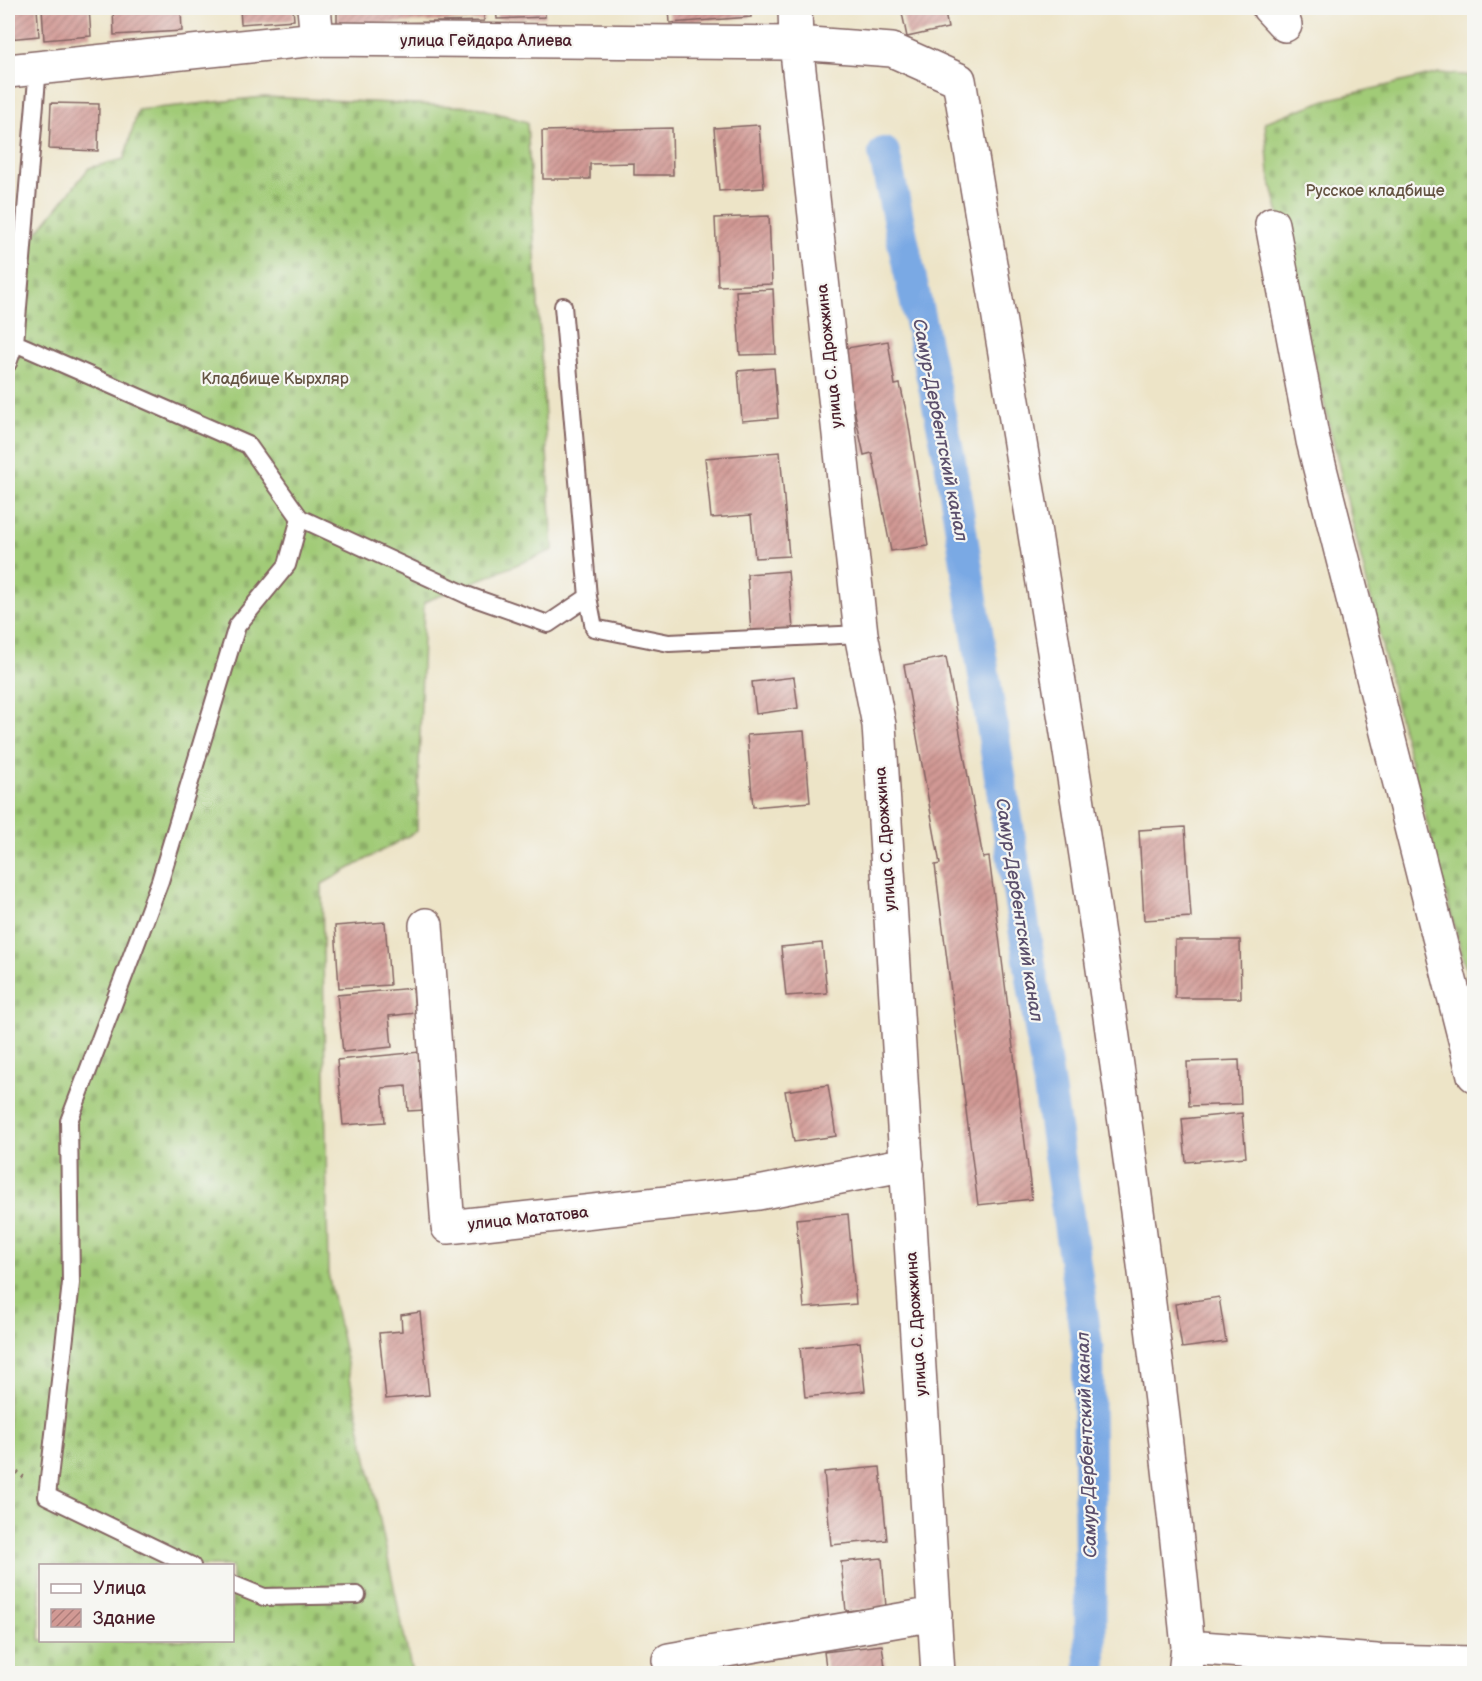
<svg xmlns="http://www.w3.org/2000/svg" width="1482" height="1681" viewBox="0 0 1482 1681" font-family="'Balsamiq Sans',sans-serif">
<defs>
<pattern id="cemetery-stones" width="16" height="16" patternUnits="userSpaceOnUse" patternTransform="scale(1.5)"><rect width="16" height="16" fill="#a1cb77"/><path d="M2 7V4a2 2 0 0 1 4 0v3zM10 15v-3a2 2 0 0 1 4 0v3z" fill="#8cae67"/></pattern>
<pattern id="building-hatch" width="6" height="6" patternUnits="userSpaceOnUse" patternTransform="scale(1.5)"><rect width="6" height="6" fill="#d19994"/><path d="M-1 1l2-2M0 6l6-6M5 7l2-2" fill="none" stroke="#ac7c79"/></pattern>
</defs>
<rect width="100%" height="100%" fill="#f6f6f2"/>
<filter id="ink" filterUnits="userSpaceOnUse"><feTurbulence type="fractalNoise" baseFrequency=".0167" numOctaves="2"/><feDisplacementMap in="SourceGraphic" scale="12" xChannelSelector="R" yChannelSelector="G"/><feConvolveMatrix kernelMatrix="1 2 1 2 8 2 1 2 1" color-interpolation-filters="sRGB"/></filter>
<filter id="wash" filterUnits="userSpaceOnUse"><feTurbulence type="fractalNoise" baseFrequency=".008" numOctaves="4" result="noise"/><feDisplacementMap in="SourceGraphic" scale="24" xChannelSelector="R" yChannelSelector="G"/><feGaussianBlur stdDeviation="1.35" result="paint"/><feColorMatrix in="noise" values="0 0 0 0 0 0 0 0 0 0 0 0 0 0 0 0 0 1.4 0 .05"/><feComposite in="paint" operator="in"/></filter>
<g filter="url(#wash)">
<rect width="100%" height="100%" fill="#ede4c7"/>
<path fill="url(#cemetery-stones)" stroke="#767551" stroke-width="1.5" fill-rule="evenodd" d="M1439,73L1474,76V1000L1400,721L1269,173L1265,122L1326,100Z
M264,97L477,107L527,122L553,550L424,602L417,831L322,884L328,1273L412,1673L8,1674V269L89,168L124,159L138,110ZM40,1566H232V1640H40Z"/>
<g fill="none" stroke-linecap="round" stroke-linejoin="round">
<path stroke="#7aa9e4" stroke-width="32" d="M884,153L950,461L1045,1060L1088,1352L1091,1674"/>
</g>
<g id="blocks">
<path fill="url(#building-hatch)" d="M8,8H37L39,36L8,39Z
M42,8H89L91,36L44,40Z
M113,8H209V9L181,11L182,31L114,35Z
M240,8H293L294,20L241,24Z
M337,8H484V21L337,24Z
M496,8H545V17L497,19Z
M669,8H751V17L670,23Z
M901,8H944L948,28L907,37Z
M51,103L99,104L98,151L49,149Z
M759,125L764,188L719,191L714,128Z
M672,128L673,175H634V163L590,164V179H543L542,131Z
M769,216L772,284L718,286L715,218Z
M773,289L776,354L740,355L736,291Z
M888,341L895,385L900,384L908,420L928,546L891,551L872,453L864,455L841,349Z
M774,368L778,418L742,421L738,371Z
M780,452L789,556L755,558L751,515L711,518L705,458Z
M788,571L793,629L751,633L747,574Z
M946,657L983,858L989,857L1032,1199L978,1205L935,865L940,864L904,665Z
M794,677L798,708L756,714L752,682Z
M804,731L810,802L753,807L747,735Z
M1185,827L1191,917L1144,920L1139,830Z
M385,922L390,985L339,988L335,926Z
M1175,940H1240L1241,998H1175Z
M822,943L827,993L786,996L781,947Z
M413,988L415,1013L389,1016L392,1047L343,1052L337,995Z
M420,1052L425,1110L408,1111L406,1086L382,1088L385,1122L343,1125L337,1060Z
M1239,1060L1241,1104L1189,1106L1187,1062Z
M828,1085L836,1136L794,1142L785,1091Z
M1242,1113L1246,1157L1186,1162L1182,1119Z
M848,1214L856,1304L804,1308L796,1219Z
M1219,1297L1226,1342L1182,1348L1175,1304Z
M420,1312L429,1395L386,1399L379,1333L402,1331L401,1315Z
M860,1342L865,1391L805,1397L800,1348Z
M880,1467L887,1540L831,1545L824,1472Z
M882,1558L886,1607L846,1611L841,1562Z
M882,1645L886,1674H827L824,1652Z"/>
</g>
</g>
<g filter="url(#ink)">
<use href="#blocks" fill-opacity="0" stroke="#836462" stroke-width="1.5"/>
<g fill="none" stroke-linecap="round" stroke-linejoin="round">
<g stroke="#836462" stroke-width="20">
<path id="service" d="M38,67L15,343L248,445L300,518L469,596L548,624L588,597L594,628L669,643L861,634
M563,306L588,597
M8,363L15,343
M192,1566L47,1496L71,1283L69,1121L160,881L237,626L287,565L300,518
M232,1584L264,1597L357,1595"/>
</g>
<g stroke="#836462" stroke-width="36">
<path id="minor" d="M314,8L317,39
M795,8L796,43L861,634L879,725L938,1674
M1269,8L1285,25
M8,71L317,39L796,43L892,50L959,80C1047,601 1136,1121 1188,1647L1185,1674
M1272,224L1313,441L1474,1075
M426,925L448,1227L758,1193L907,1164
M1188,1647L1377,1661L1474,1663
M669,1660L935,1614"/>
</g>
<path stroke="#836462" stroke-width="4" stroke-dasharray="1.5 4.5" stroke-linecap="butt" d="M8,1465L26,1479"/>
<use href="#service" stroke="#fff" stroke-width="16"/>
<use href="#minor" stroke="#fff" stroke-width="33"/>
</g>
</g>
<g text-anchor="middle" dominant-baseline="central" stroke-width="4.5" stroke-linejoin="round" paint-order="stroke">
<g font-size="16" fill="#4a1f2b" stroke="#f6f6f2">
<text x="486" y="41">улица Гейдара Алиева</text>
<text transform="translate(830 356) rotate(-96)">улица С. Дрожжина</text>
<text transform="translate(886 839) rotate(-94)">улица С. Дрожжина</text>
<text transform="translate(528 1219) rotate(-6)">улица Мататова</text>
<text transform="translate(917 1324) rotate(-94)">улица С. Дрожжина</text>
</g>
<g font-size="16" fill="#645342" stroke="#f6f6f2">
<text x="1375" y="191">Русское кладбище</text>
<text x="275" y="379">Кладбище Кырхляр</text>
</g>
<g font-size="18" font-style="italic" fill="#5b4f6c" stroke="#f6f6f2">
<text transform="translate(940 430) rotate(79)">Самур-Дербентский канал</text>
<text transform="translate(1019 910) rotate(81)">Самур-Дербентский канал</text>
<text transform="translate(1087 1445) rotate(-92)">Самур-Дербентский канал</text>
</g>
</g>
<rect width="1482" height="1681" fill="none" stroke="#f6f6f2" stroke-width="30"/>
<rect x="39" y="1564" width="195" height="78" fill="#f6f6f2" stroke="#b1a0a2" stroke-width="1.5"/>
<rect x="51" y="1584" width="30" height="9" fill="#ffffff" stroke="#b1a0a2" stroke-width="1.5"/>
<text x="93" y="1594" font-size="18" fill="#4a1f2b">Улица</text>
<rect x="51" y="1609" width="30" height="18" fill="url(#building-hatch)" stroke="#b1a0a2" stroke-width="1.5"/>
<text x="93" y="1624" font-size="18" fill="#4a1f2b">Здание</text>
</svg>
